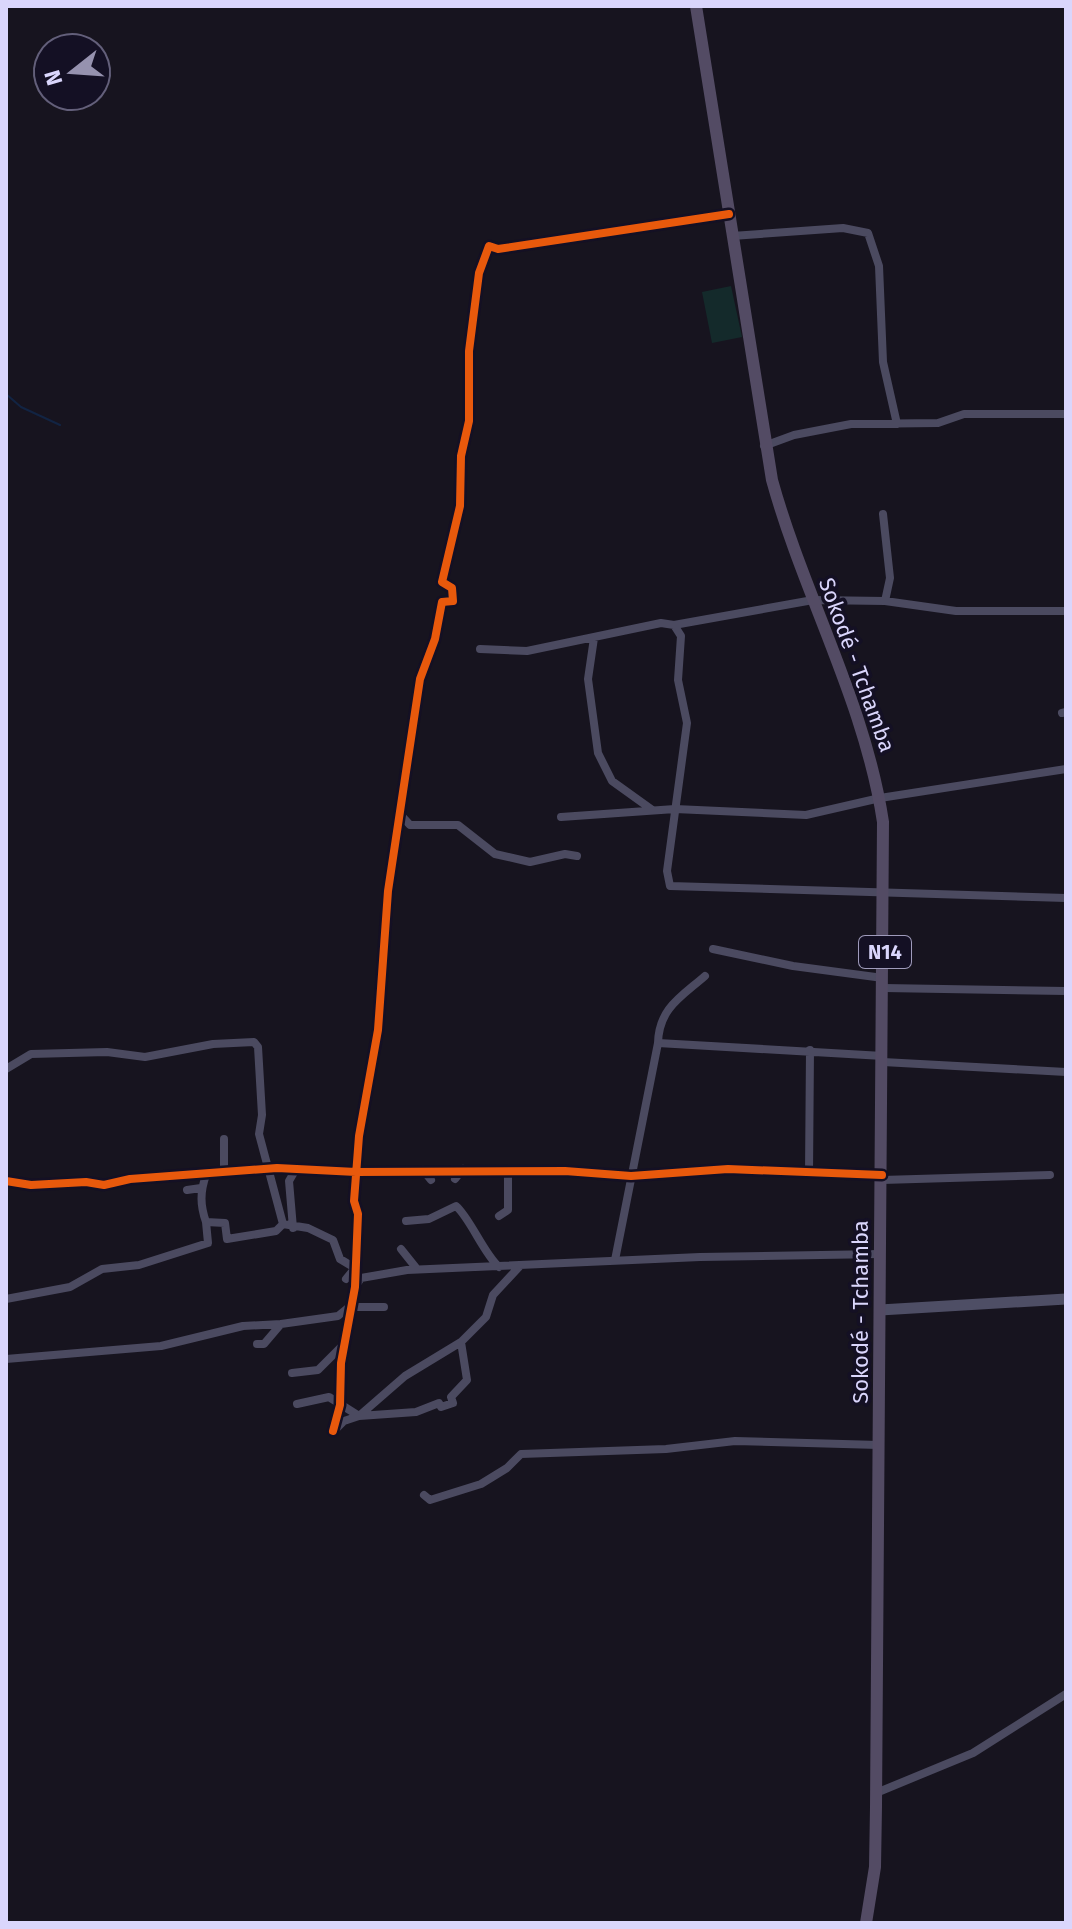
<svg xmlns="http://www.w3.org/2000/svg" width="1072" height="1929" viewBox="0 0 1072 1929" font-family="'Fira Sans',sans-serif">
<rect width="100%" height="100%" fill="#17141f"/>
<path fill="#142a2b" d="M731,286L742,337L712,343L702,292Z"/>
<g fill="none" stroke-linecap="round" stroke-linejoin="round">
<path stroke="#122443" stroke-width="2" d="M6,12V14
M6,394L21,407L60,425"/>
<path stroke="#4b4a60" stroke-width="8" d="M732,236L843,228L868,233L879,266L883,362L897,424
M764,446L794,435L851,424L938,423L964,414H1066
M883,514L890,578L885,601
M674,625L813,600L885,601L956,611H1066
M594,638L588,679L598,753L612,781L651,809
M480,649L527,651L661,623L674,625L681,636L678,680L687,723L667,871L670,886L1066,898
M1062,713L1066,712
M399,813L410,825H458L495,854L530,862L565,854L577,856
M561,817L675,809L806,815L880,798L1066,769
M713,949L793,966L883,978
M884,988L1066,991
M658,1043C659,1008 681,997 705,976
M883,1062L1066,1072
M6,1069L31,1054L107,1052L145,1057L213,1044L254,1042L258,1047L262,1115L259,1134L283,1224L308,1228L333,1240L340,1259L355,1268L346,1279
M224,1139V1173
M423,1170L431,1180
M809,1173L810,1050
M455,1179L463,1169
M882,1180L1050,1175
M6,1181L31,1185L86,1182L104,1185L130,1179L277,1168L356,1172L565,1171L631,1176L728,1169L882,1175
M187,1190L201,1188
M499,1216L508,1210V1173
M406,1221L429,1219L456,1206C470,1218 484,1254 499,1267
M206,1222C200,1205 200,1192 206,1175
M293,1228L289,1181L296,1169
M401,1249L417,1269
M615,1260L658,1043L883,1056
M355,1287L361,1278L407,1270L700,1257L880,1254
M6,1299L70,1287L102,1269L139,1265L208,1243L206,1222L225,1223L227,1239L276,1231L283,1224
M257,1344H264L281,1324L338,1316L349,1307H384
M6,1359L161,1346L243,1326L281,1324
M292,1373L318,1370L343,1345
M297,1404L329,1397L359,1416L416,1412L439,1403L441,1407L453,1403L451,1397L467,1380L461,1342L486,1317L493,1295L519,1267
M333,1431L340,1405L341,1363L355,1287L358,1214L354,1201L359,1136L378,1030L388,891L420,679L435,639L442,602L453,601L452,588L442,582L460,506L461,456L469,421V351L479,273L489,246L498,249L729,214
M334,1431L344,1421L359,1416L405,1376L461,1342
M424,1495L430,1500L481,1484L507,1468L521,1454L666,1449L735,1441L879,1445
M876,1793L973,1753L1066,1694"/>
<path stroke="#4e4e65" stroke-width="11" d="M880,1310L1066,1299"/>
<path stroke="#534b64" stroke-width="12" d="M696,6L772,480C804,596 865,702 883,822L876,1807L875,1867L866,1923"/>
<g stroke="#141024" stroke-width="13">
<path id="cycleway" d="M6,1181L31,1185L86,1182L104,1185L130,1179L277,1168L356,1172L565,1171L631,1176L728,1169L882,1175
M333,1431L340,1405L341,1363L355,1287L358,1214L354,1201L359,1136L378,1030L388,891L420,679L435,639L442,602L453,601L452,588L442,582L460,506L461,456L469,421V351L479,273L489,246L498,249L729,214"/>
</g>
<use href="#cycleway" stroke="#e8590c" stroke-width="8"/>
</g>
<g text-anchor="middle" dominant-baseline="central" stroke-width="7" stroke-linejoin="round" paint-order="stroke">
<rect fill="#141024" stroke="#9f9bbb" stroke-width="2" x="859" y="936" width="52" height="32" rx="6"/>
<g font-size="20" font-weight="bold" fill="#dad6fc">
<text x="885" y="952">N14</text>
</g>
<g font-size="22" fill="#dad6fc" stroke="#141024">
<text transform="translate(857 665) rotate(70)">Sokodé - Tchamba</text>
<text transform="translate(860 1312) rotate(-90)">Sokodé - Tchamba</text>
</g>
</g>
<rect width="1072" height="1929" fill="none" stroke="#dad6fc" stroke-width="16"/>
<g transform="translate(72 72) rotate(253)"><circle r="38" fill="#141024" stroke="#635f7a" stroke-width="2"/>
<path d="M0-6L14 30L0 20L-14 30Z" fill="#9692af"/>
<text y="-12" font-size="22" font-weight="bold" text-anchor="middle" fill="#dad6fc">N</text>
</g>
</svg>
